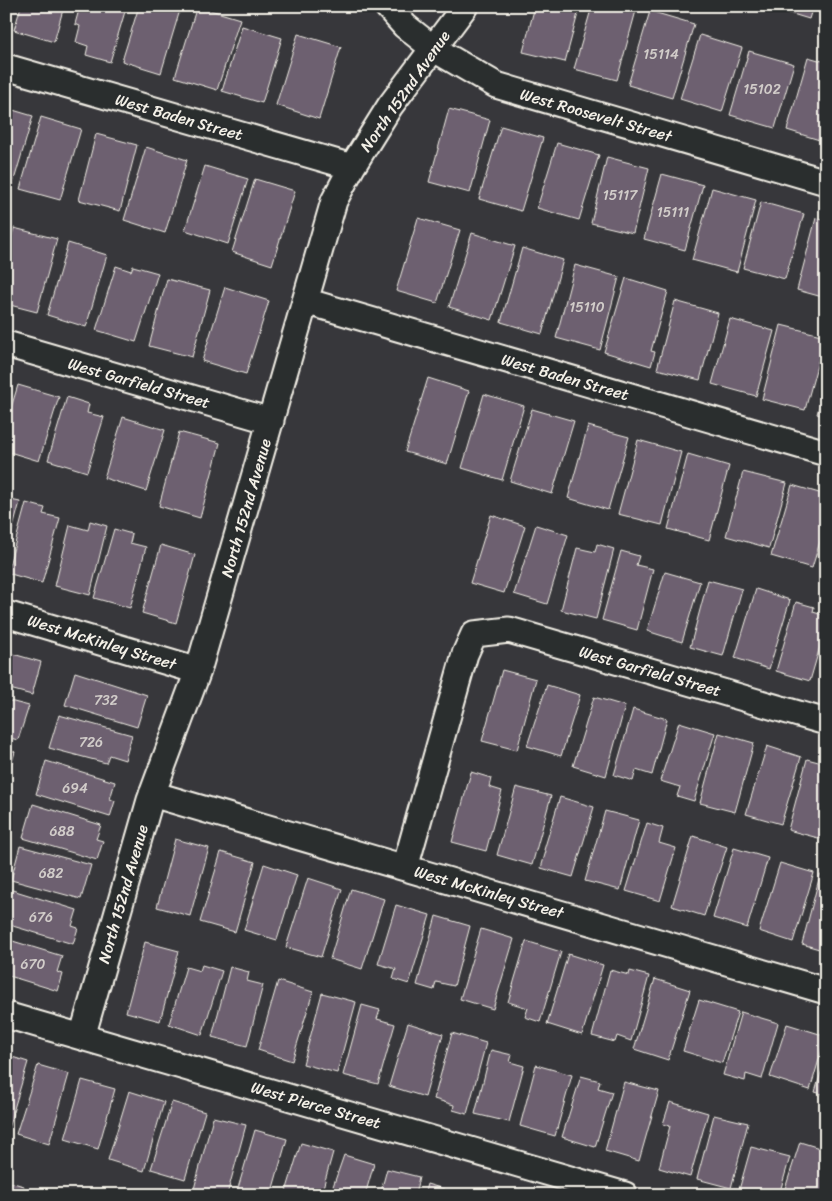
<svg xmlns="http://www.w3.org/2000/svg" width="832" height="1201" viewBox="0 0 832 1201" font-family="Sriracha,sans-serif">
<rect width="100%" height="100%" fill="#37373b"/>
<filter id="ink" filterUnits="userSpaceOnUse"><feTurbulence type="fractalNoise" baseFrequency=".02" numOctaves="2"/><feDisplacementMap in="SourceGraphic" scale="10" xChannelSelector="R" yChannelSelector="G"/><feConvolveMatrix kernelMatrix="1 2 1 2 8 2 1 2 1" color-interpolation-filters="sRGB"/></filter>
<g filter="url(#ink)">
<path fill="#6d6170" stroke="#f4f1e8" d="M6,6H12L6,25Z
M21,6H64L54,42L14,30Z
M80,6L126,8L110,62L86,55L88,46L76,42L80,26L75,24Z
M139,6H167L180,10L161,73L122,61Z
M197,6L240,19L217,90L175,77Z
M535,6H580L565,62L523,52Z
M592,6L637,7L617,80L574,69Z
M766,6H813L809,19Z
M821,6H826V15L819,12Z
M650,11L694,24L672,98L628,85Z
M242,26L282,38L262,103L222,91Z
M298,34L341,47L319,119L276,105Z
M700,35L742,48L722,112L680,99Z
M749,51L794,64L775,128L730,115Z
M808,57L826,62V142L787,130Z
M6,108L33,116L12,187L6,186Z
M449,109L490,120L470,193L429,182Z
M41,117L81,129L60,200L20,189Z
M501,126L543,138L521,211L479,199Z
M96,134L137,145L120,211L79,200Z
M557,143L599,155L579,220L537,208Z
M146,147L187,160L165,233L124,220Z
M607,157L649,168L633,233L591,223Z
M205,166L248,179L228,244L185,230Z
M662,174L703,185L685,250L644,239Z
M255,179L295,191L272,265L232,252Z
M712,188L756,200L737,272L692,260Z
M761,202L804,214L785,279L743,268Z
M418,218L460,230L437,303L396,291Z
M816,218L826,221V298L797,290Z
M14,228L57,239L37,312L6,304V256Z
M472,233L515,246L492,320L449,307Z
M68,243L107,255L86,327L47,315Z
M522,248L563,260L542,334L501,322Z
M575,265L619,277L600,350L556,338Z
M116,266L131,271L133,266L158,273L136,342L96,330Z
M626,278L668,291L651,351L655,352L651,366L604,352Z
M167,279L210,290L192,357L149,346Z
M225,287L269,301L246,374L202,361Z
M675,301L718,313L700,380L657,369Z
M730,319L774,331L756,396L712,384Z
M781,325L825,336L805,410L762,399Z
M428,378L469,391L447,464L405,452Z
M826,384V417L817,414Z
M18,385L59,397L39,461L6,451V424Z
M484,394L524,406L502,480L462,468Z
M67,397L89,404L87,413L104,417L87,472L48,460Z
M532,409L574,421L552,494L510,481Z
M123,417L165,430L146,491L104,478Z
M588,426L629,437L608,510L568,498Z
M179,432L220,443L200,518L159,506Z
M638,440L681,452L662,525L618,514Z
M688,454L729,466L709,540L668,529Z
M743,472L787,483L769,548L726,536Z
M792,485L826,495V522L812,568L771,556Z
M6,499L20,502L6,553Z
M26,503L45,508L43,514L60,518L42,583L7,573Z
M491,515L525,526L504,593L470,583Z
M90,521L107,526L90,595L55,586L70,525L88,530Z
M536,525L568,535L547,604L514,594Z
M114,529L132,534L130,543L146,547L130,608L94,598Z
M597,544L614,549L596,619L561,610L577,548L595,552Z
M161,545L195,555L176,623L142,613Z
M621,551L639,556L636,565L653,569L637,630L602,620Z
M665,572L700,582L682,642L647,631Z
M708,580L742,589L723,656L690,647Z
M756,589L790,600L769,669L735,658Z
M796,602L814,607L813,612L826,616V626L810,681L776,671Z
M6,652L41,662L32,695L6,688Z
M826,666V686L820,684Z
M502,670L536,679L517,750L482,741Z
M75,672L147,695L137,727L65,705Z
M547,685L580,695L561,756L527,746Z
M594,697L625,706L606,776L573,766Z
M6,700L29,706L18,740L6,737Z
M633,709L667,719L652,775L636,770L633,781L614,775Z
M59,715L132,735L125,760L109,755L106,763L49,748Z
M679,722L715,733L694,801L677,796L680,787L660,781Z
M719,733L754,743L735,812L700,803Z
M767,746L801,757L781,824L746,814Z
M6,749L15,752L6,781Z
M807,759L826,764V827L822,839L788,830Z
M46,761L115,782L110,799L115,801L110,817L36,794Z
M471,772L491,778L489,787L502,791L486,851L452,842Z
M516,787L551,796L532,865L497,855Z
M560,797L594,807L573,877L541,868L546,851L544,850Z
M33,804L101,825L96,839L103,841L97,860L23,838Z
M605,811L639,820L620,890L585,881Z
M647,823L663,828L659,843L676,848L660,901L626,891Z
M693,836L727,847L704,916L672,906Z
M175,839L209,848L190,916L157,907Z
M20,846L91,865L81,899L11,880Z
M734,848L768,858L747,928L713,918Z
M221,852L255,862L235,932L200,922Z
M780,863L814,873L793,942L759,931Z
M264,864L297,875L277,940L244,930Z
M820,875L826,876V951L802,944Z
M308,878L342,889L321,957L286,947Z
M9,889L77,910L72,926L78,928L73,944L6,924V898Z
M351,889L384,899L362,969L330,959Z
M396,905L430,915L409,984L393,979L396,969L378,964Z
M436,916L470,926L454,986L436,982L434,990L417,985Z
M481,929L514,939L493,1009L460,999Z
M6,939L62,956L57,972L63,974L58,991L6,975Z
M526,941L561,952L540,1022L525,1017L528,1008L508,1002Z
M145,942L179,951L160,1021L126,1012Z
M568,954L603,965L582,1035L547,1024Z
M202,965L222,971L202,1035L169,1024L186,967L200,971Z
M230,967L249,972L247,981L263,985L247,1046L212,1037Z
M610,970L629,975L630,971L649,976L631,1041L617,1036L615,1042L592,1036Z
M655,979L690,990L668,1060L634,1049Z
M278,981L313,992L292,1061L258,1050Z
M322,993L356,1002L337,1073L303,1064Z
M699,1000L738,1012L722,1063L683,1051Z
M362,1005L380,1010L377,1019L395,1024L378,1084L343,1075Z
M741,1012L778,1023L762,1079L746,1074L745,1081L723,1075Z
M408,1023L443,1034L425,1097L389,1086Z
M787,1024L826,1036L810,1090L770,1077Z
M452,1033L486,1043L467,1114L453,1110L454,1105L434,1099Z
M491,1050L512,1055L510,1062L524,1066L509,1122L475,1114Z
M6,1055L28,1062L7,1132H6Z
M826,1056V1095L815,1092Z
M38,1065L69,1074L49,1144L16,1134Z
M536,1065L572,1075L555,1136L520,1126Z
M581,1076L600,1081L598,1088L612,1092L595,1147L562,1137Z
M82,1080L115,1089L98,1149L65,1139Z
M624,1082L659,1091L639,1161L605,1151Z
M129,1091L164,1102L144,1171L108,1160Z
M172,1102L205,1112L185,1179L151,1169Z
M670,1102L708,1113L690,1177L659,1168L670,1126L663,1124Z
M714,1115L748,1123L731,1188L697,1179Z
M213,1117L246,1125L227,1195H217L194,1189Z
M255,1130L287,1139L271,1195H236Z
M800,1142L826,1150L824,1195H783Z
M301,1143L333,1152L321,1195H285Z
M751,1147L790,1157L779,1195H757L739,1190Z
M344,1155L374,1164L365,1195H330Z
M387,1169L419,1177L415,1195H380Z
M6,1181L24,1186L22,1195H6Z
M427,1184L444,1189L443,1194L445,1195H424Z"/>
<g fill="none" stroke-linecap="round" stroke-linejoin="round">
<g stroke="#f4f1e8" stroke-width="29">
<path id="minor" d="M387,6L405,26L434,49L496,85L826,182
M6,67L352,167
M305,301L826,453
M6,344L271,421
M6,614L198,671
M152,794L826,991
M405,868L465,654L474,634L509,630L826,722
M6,1015L625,1195
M82,1037L150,800L198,671L334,201L352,167L390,106L465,6"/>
</g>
<use href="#minor" stroke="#2a2d2e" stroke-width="25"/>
</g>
</g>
<g text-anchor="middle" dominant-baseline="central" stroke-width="4" stroke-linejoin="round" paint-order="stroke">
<g font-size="14" fill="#d2cdca">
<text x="661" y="54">15114</text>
<text x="762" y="89">15102</text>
<text x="620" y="195">15117</text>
<text x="673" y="212">15111</text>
<text x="587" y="307">15110</text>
<text x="106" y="700">732</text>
<text x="91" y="742">726</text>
<text x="75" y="788">694</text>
<text x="62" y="831">688</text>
<text x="51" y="873">682</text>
<text x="41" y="917">676</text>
<text x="33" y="964">670</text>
</g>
<g font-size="16" fill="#f4f1e8" stroke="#2a2d2e">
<text transform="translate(405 91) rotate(-55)">North 152nd Avenue</text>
<text transform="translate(596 115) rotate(16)">West Roosevelt Street</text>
<text transform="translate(179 117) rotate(16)">West Baden Street</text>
<text transform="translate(565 377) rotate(16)">West Baden Street</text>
<text transform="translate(139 383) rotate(16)">West Garfield Street</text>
<text transform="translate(246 508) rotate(-74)">North 152nd Avenue</text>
<text transform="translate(102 642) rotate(17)">West McKinley Street</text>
<text transform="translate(650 671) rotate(16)">West Garfield Street</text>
<text transform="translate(489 892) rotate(16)">West McKinley Street</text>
<text transform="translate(123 894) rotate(-74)">North 152nd Avenue</text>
<text transform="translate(316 1105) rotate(16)">West Pierce Street</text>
</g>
</g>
<rect width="832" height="1201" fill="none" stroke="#2a2d2e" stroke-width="25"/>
<rect x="12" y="12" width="807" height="1176" fill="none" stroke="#f4f1e8" stroke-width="2" filter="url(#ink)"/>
</svg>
